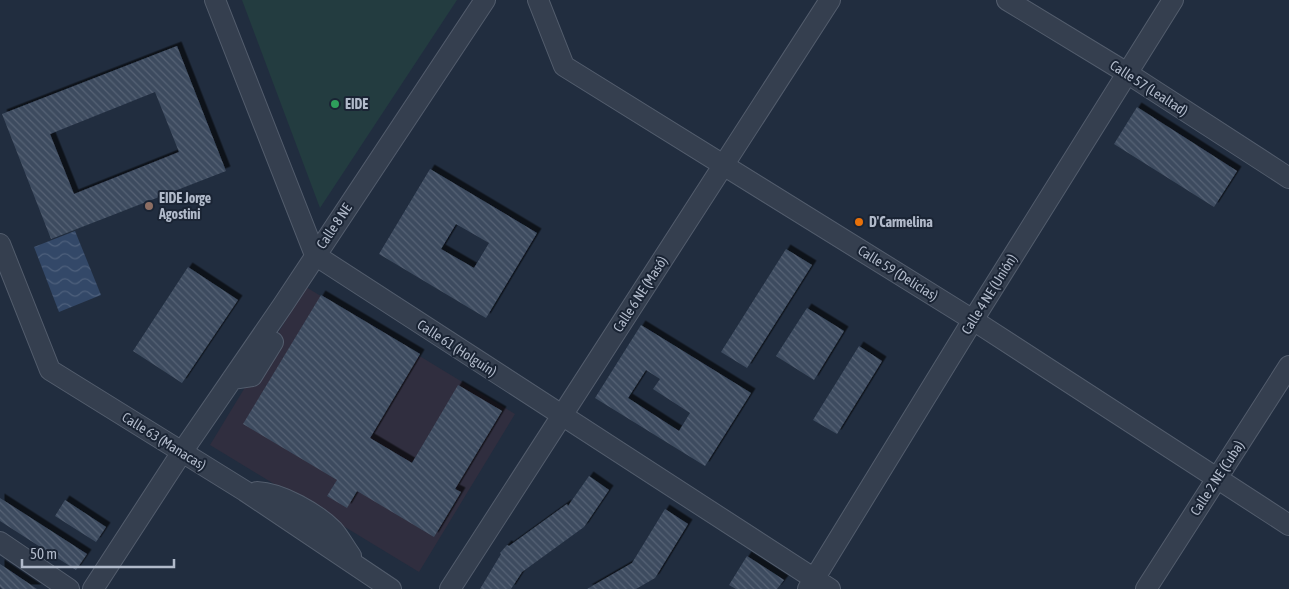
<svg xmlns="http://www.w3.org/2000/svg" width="1289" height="589" viewBox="0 0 1289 589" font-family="'Asap Condensed',sans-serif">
<defs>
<pattern id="water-waves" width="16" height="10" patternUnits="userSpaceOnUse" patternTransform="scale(1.25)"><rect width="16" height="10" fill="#334868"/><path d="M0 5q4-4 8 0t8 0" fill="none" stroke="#4e607c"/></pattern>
<pattern id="building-back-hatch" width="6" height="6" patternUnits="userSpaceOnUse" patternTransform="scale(1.25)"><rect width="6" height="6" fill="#3d4b5f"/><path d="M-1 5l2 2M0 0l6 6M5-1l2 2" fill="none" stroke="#576375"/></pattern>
<filter id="shadow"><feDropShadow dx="4.5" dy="-4.5" stdDeviation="0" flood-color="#0009"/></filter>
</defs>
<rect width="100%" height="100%" fill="#212d3f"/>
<path fill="#302e3f" d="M306,287L515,414L419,572L210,445Z"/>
<path fill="#233c40" d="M242,0H457L320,208Z"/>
<path fill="url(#water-waves)" d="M75,231L101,295L59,312L34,247Z"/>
<path fill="url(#building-back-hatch)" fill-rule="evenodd" filter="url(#shadow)" d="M177,46L226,171L51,239L2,114ZM155,92L179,152L74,194L50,134Z
M1137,107L1237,171L1214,207L1114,144Z
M430,169L537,233L486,318L379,254ZM456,224L489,243L474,268L441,249Z
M786,249L812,265L747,368L721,352Z
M188,267L238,300L182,383L133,351Z
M321,295L420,354L370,438L412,463L458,385L502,411L455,489L461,492L434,537L357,491L347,508L327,496L337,480L243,424Z
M807,308L844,331L814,380L776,356Z
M641,325L751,393L705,466L595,398ZM646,370L660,379L653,389L690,413L679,431L628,398Z
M859,346L882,361L837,434L813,420Z
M589,476L609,490L584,527L522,572L511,589H480L501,554L500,553L507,545L509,546L567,504L568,506Z
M0,498L87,554L76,570L0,521Z
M65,500L106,527L96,542L55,516Z
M665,509L688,524L655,578L636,589H587L632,563Z
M747,556L784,580L777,589H736L729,585Z
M0,564L37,589H2L0,587Z"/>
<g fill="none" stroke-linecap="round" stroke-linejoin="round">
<g stroke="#535d6d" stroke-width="22">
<path id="minor" d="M215,0L315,255L830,589
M538,0L564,66L973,320L1289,525
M1007,0L1127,73L1289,178
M0,244L50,370L245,491L391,589
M232,379L252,376L273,342
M257,492C281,493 316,513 333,530C340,538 345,548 351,556
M0,542L69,589
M93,589L182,452L283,305L485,0
M450,589L830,0
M808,589L973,320L1173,0
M1146,589L1289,366"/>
</g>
<use href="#minor" stroke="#353f4f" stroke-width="20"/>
</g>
<circle fill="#2e9e5b" stroke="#1a2434" stroke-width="2" cx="335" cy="104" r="5"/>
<circle fill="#8d6e63" stroke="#1a2434" stroke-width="2" cx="149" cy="206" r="5"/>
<circle fill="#e8710a" stroke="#1a2434" stroke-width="2" cx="859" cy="222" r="5"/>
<g text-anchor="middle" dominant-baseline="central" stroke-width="4" stroke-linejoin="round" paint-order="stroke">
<g font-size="14" fill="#b1baca" stroke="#1a2434">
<text transform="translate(1149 88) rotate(33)">Calle 57 (Lealtad)</text>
<text transform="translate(334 226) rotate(-56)">Calle 8 NE</text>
<text transform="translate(898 273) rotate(32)">Calle 59 (Delicias)</text>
<text transform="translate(640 294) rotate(-57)">Calle 6 NE (Masó)</text>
<text transform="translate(989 294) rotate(-58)">Calle 4 NE (Unión)</text>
<text transform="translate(457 348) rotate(33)">Calle 61 (Holguín)</text>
<text transform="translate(164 441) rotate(32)">Calle 63 (Manacas)</text>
<text transform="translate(1217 478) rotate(-57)">Calle 2 NE (Cuba)</text>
</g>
<g font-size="14" font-weight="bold" fill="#b1baca" stroke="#1a2434" text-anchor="start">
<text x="345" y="104">EIDE</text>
<text x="159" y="198">EIDE Jorge<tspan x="159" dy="16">Agostini</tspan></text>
<text x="869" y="222">D'Carmelina</text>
</g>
</g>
<path d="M22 559v8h152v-8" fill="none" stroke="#b1baca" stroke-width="2.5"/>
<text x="30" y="559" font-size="15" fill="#b1baca" stroke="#1a2434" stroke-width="4" paint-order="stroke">50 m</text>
</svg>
